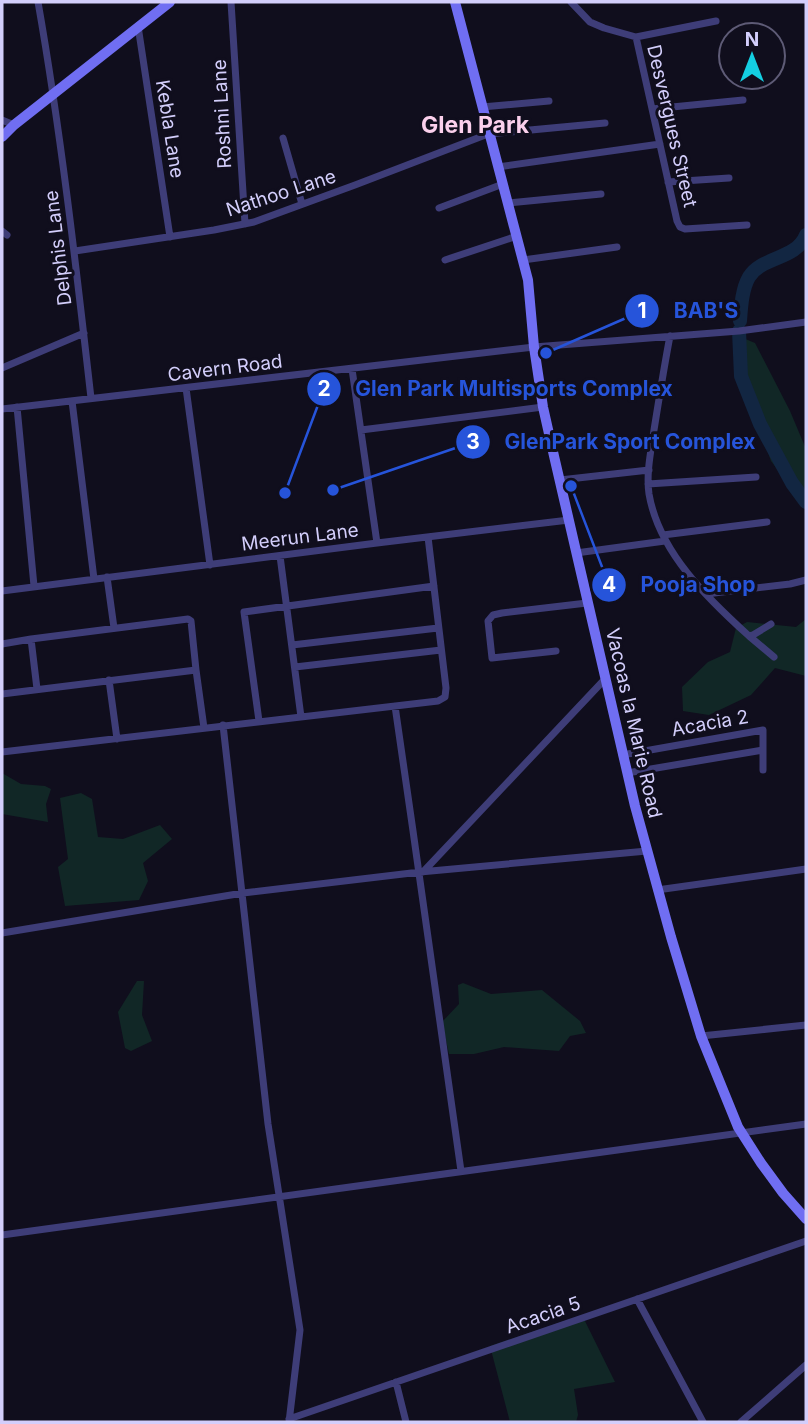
<svg xmlns="http://www.w3.org/2000/svg" width="808" height="1424" viewBox="0 0 808 1424" font-family="Inter,sans-serif">
<rect width="100%" height="100%" fill="#100e1d"/>
<path fill="#112726" d="M743,338L755,343L790,411L806,449V508L771,461L736,363V349Z
M806,619V676L775,668L751,695L709,715L683,711L682,687L708,662L730,652L736,628L747,622L796,627Z
M2,773L21,784L45,786L51,789L46,804L48,822L2,814Z
M81,793L92,799L98,837L123,839L160,825L172,839L143,863L148,881L139,900L65,906L58,867L68,859L60,798Z
M137,981H144L142,1015L152,1041L131,1051L125,1048L118,1012Z
M463,983L491,994L542,990L580,1021L586,1033L570,1036L559,1051L504,1047L474,1054H449L442,1022L459,1004L458,985Z
M582,1315L615,1382L574,1389L578,1415L576,1422H510L490,1346Z"/>
<g fill="none" stroke-linecap="round" stroke-linejoin="round">
<path stroke="#122642" stroke-width="14" d="M740,321C741,307 742,289 749,277C762,256 796,260 806,235
M739,331L741,376L760,424L792,483L806,502"/>
<path stroke="#3e3d78" stroke-width="7" d="M38,2C61,133 76,266 91,398
M231,2L245,224
M571,2L590,22L604,28L636,37L716,21
M138,26L170,237
M636,37L677,221L680,227L685,229L747,225
M482,107L549,101
M652,109L743,100
M2,120L14,125
M283,138L302,204
M498,167L660,144
M668,182L729,178
M508,203L601,194
M439,208L503,184
M2,231L7,235
M75,251L214,230L254,222L355,185L488,134L605,123
M445,260L517,236
M523,260L617,247
M670,336C664,367 659,399 654,430C651,451 646,473 649,494C659,552 707,598 749,636L753,635L771,624
M2,368L84,333
M352,369L377,543
M186,388L210,565
M72,401L94,579
M17,407L34,586
M2,409L534,347L739,331L806,322
M361,430L543,407
M560,480L649,470
M648,484L756,477
M663,535L767,522
M576,553L665,541
M280,556L301,717
M107,577L114,628
M2,591L377,543L569,520
M706,594L790,584L806,580
M749,636L774,657
M2,644L31,639
M292,645L438,628
M556,651L492,658L488,621L493,615L502,613L587,603
M295,667L441,650
M109,680L117,739
M37,689L31,639L188,619L191,621L196,670L204,728
M2,694L196,670
M395,706C418,861 438,1017 461,1171
M259,721L244,612L434,586
M223,725L268,1124L300,1330L289,1422
M2,752L438,701L445,697L446,688L428,537
M622,755L763,730V770
M627,773L763,750
M423,872L605,679
M657,890L806,869
M2,933L243,893L420,872L647,851
M701,1036L806,1025
M2,1235L806,1124
M637,1299L703,1422
M396,1382L406,1422
M289,1419L806,1241
M741,1422L806,1365"/>
<path stroke="#706ef2" stroke-width="10" d="M455,2L528,280L534,347L543,407L554,456L635,806L671,937L701,1036L738,1127L761,1163L783,1193L806,1219
M2,137L14,125L170,2"/>
</g>
<g text-anchor="middle" dominant-baseline="central" stroke-width="6" stroke-linejoin="round" paint-order="stroke">
<g font-size="19" fill="#d3cefb" stroke="#100e1d">
<text transform="translate(222 114) rotate(-93)">Roshni Lane</text>
<text transform="translate(672 126) rotate(77)">Desvergues Street</text>
<text transform="translate(170 129) rotate(81)">Kebla Lane</text>
<text transform="translate(281 193) rotate(-18)">Nathoo Lane</text>
<text transform="translate(58 248) rotate(-97)">Delphis Lane</text>
<text transform="translate(225 368) rotate(-7)">Cavern Road</text>
<text transform="translate(300 537) rotate(-7)">Meerun Lane</text>
<text transform="translate(634 723) rotate(77)">Vacoas la Marie Road</text>
<text transform="translate(710 723) rotate(-10)">Acacia 2</text>
<text transform="translate(543 1315) rotate(-19)">Acacia 5</text>
</g>
<g font-size="23" font-weight="bold" fill="#fbd0ec" stroke="#100e1d">
<text x="475" y="125">Glen Park</text>
</g>
</g>
<path fill="none" stroke="#2654da" stroke-width="2.5" d="M546 353L642 311M285 493L324 389M333 490L473 442M571 486L609 585"/>
<g fill="#2654da" stroke="#100e1d" stroke-width="2.5">
<circle cx="546" cy="353" r="7"/>
<circle cx="285" cy="493" r="7"/>
<circle cx="333" cy="490" r="7"/>
<circle cx="571" cy="486" r="7"/>
<circle cx="642" cy="311" r="18"/>
<circle cx="324" cy="389" r="18"/>
<circle cx="473" cy="442" r="18"/>
<circle cx="609" cy="585" r="18"/>
</g>
<g font-size="21" text-anchor="middle" font-weight="bold" fill="#fff">
<text x="642" y="318">1</text>
<text x="324" y="396">2</text>
<text x="473" y="449">3</text>
<text x="609" y="592">4</text>
</g>
<g font-size="21" text-anchor="middle" font-weight="bold" fill="#2654da" stroke="#100e1d" stroke-width="6" stroke-linejoin="round" paint-order="stroke">
<text x="706" y="318">BAB'S</text>
<text x="514" y="396">Glen Park Multisports Complex</text>
<text x="630" y="449">GlenPark Sport Complex</text>
<text x="698" y="592">Pooja Shop</text>
</g>
<rect width="808" height="1424" fill="none" stroke="#d3cefb" stroke-width="7"/>
<g transform="translate(752 56)"><circle r="33" fill="#100e1d" stroke="#5e5b76" stroke-width="2"/>
<path d="M0-5L12 26L0 18L-12 26Z" fill="#14cfe2"/>
<text y="-10" font-size="19" font-weight="bold" text-anchor="middle" fill="#d3cefb">N</text>
</g>
</svg>
